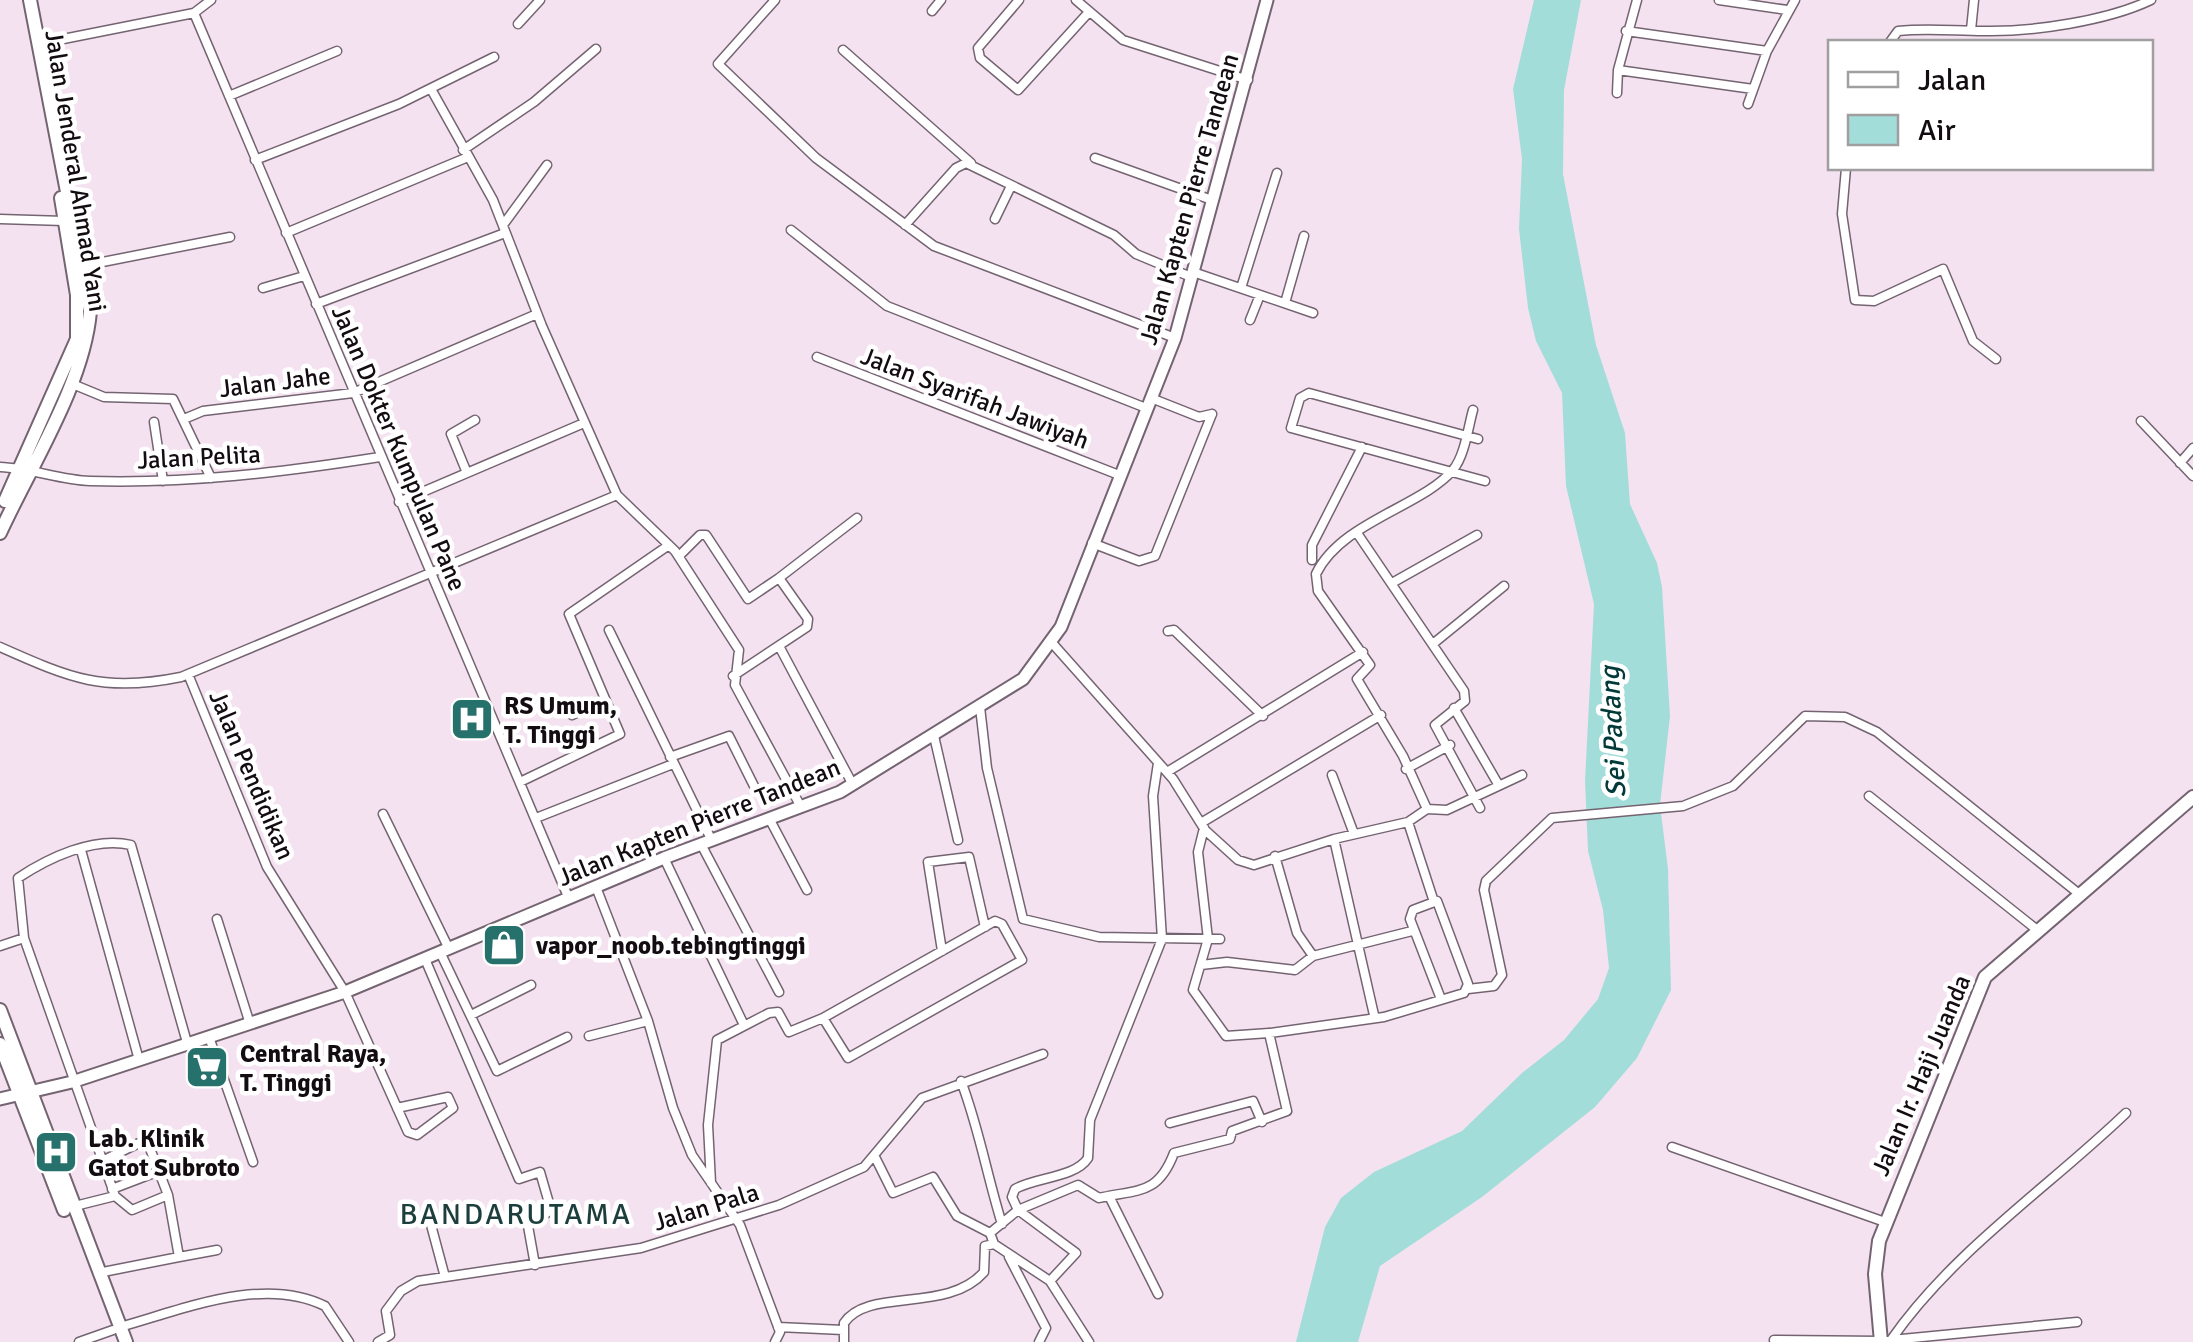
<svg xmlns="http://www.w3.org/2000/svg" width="2193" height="1342" viewBox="0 0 2193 1342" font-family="Signika,sans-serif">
<rect width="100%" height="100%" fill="#f5e2f1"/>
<path fill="#a3ddd9" d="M1534,0H1581L1564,90L1563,174L1596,345L1625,433L1630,504L1657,563L1662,587L1670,716L1660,805L1668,869L1671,990L1637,1058L1595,1107L1482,1197L1380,1266L1358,1342H1296L1325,1227L1341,1198L1374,1172L1462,1131L1522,1073L1564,1040L1598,999L1609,968L1603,910L1588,851L1585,781L1594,604L1566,486L1562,393L1536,341L1528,308L1519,229L1522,159L1513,89Z"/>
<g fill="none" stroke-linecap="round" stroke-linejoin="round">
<g stroke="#746471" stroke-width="11">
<path id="minor" d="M775,0L718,64L816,158L934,246L1175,338
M1019,0L978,48L980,58L1018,90L1089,12
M1076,0L1123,40L1248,80
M1719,0L1787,10
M932,11L941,0
M194,13L569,899
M518,24L540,0
M1971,30L1974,0
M1626,31L1767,51
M1890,42L1898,31C1928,28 1954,31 1984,31C2032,32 2107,21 2151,0
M38,44L194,13L211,0
M843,50L971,163
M1618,70L1753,89
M431,89L493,200L542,326L617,495L675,551L739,650L735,685L801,807
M1617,93L1618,70L1637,0
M229,96L337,51
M1748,104L1767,51L1795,0
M463,150L534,102L596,49
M1095,158L1212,200
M255,160L399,104L494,57
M1846,168L1842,214L1855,300L1874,301L1943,269L1973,341L1996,359
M0,219L64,221
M995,219L1011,186
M503,225L547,165
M905,225L956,168L966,163L1114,235L1136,254L1191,277
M791,230L887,306L1146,408
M286,233L468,157
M82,266L230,237
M1193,272L1313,313
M263,288L304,276
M1241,288L1277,173
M1285,303L1304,236
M316,304L505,233
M1250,320L1260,295
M817,357L1119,475
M70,383L104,397L173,399L211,478
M1151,398L1199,417L1212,414
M184,419L203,411L353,393L537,314
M2141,421L2193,476
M154,422L163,481
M1478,439L1309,393L1300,398L1291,428L1485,481
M2180,463L2193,448
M0,467C31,468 60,480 90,481C188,484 284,472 380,457
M467,473L451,434L475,420
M399,502L584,423
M1357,533L1464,691L1465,701L1435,725L1480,808
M1092,543L1139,561L1155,556L1212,414
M679,556L700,535H706L748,599L779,578L808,619L807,627L733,676
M1312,560V545L1362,447
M779,578L857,518
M1392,583L1477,535
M609,630L712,841
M1168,631L1174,630L1263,716
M1434,643L1504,586
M1053,644L1173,779L1205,830L1238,860L1254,865L1334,839L1408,822L1427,809L1447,810L1522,775
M779,646L853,785
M0,647C70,678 103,693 181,677L617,495
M188,674L267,867L345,992L408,1132L417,1135L453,1108L448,1097L397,1108
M980,707L987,768L1023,919L1099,937L1220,939
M1454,708L1498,784
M572,715L604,700
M934,736L958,840
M670,757L729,736L755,788
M1406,769L1450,745
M1167,772L1363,652
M1332,775L1354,834
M520,782L620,734L569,614L669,545
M1869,796L2036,929
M1427,809L1403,756L1357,679L1370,665L1318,591L1316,574C1341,522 1421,507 1453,470C1465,455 1468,428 1473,410
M383,814L449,949
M536,818L673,764
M770,820L807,890
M1408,822L1434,902
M1201,823L1381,715
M1334,839L1374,1015
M702,846L779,992
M81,850L139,1060
M1275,856L1297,933L1313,956
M664,858L743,1023
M596,887L648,1021L673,1108L692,1155L740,1225L780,1332L775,1342
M217,919L250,1024
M0,946L24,938
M942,951L928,862L969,857L985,927
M440,952L497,1071L567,1037
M425,959L519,1179L540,1172L551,1210L528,1226L535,1265
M1201,965L1227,962L1295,970L1313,956L1412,931
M1468,989L1494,986L1502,975L1484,890L1486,881L1552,818L1683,806L1733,786L1805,716L1845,717L1877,732L2078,893
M471,1015L531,985
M1270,1033L1384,1017L1464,993L1468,984L1437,901L1413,910L1410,919L1441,999
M589,1036L648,1021
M209,1037L253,1162
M961,1081C979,1128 987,1176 1002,1224
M1170,1123L1253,1101L1262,1122
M1672,1147L1885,1222
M875,1157L893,1193L933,1177L957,1216L990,1233
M102,1161L139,1143L149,1146L168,1195L132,1210L115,1196
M711,1183L708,1125L717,1040L769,1013L778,1012L789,1032L823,1018L995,921L1002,924L1022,960L848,1058L823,1018
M112,1189L159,1171
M1109,1196L1158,1294
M71,1207L115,1196L24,938L18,878C48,858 94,836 131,845L188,1046
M427,1210L445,1277
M179,1257L217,1250
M1009,1257L1046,1328L1039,1342
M98,1273L179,1257L168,1195
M1050,1281L1076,1253L1018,1210L1078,1185L1099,1198C1139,1189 1158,1195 1174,1153L1230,1139L1232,1131L1287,1111L1269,1033L1226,1036L1193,990L1208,939L1198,852L1204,828
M120,1327C182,1310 263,1275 325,1306L349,1342
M778,1327L843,1330
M1774,1340L1881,1341L2077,1322
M1891,1340C1953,1251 2049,1187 2126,1113
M79,1342L113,1330
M378,1342L390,1335L386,1311L401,1291L418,1281L641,1248L779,1205L864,1167L922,1098L1043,1054
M844,1342V1323C868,1287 947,1314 984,1272L985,1246L994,1244
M1089,1342L1050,1281L994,1244L990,1233L1018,1210L1012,1197L1015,1189C1036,1177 1075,1178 1088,1158L1090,1120L1162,939L1153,796L1158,763"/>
</g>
<g stroke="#746471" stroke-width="15">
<path id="secondary" d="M0,1099L72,1082L345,992L664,858L840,792L1023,679L1061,627L1175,338L1267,0"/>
</g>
<g stroke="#746471" stroke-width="16">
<path id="primary" d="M5,501L77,339V295L61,198
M0,533C31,465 84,384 90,311L30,0
M0,1010L126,1342
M0,1044L64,1210
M1881,1342L1875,1274L1879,1241L1985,977L2193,797"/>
</g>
<use href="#minor" stroke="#fff" stroke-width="8"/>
<use href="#secondary" stroke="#fff" stroke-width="11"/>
<use href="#primary" stroke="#fff" stroke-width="12"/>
</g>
<defs>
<g id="hospital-square" transform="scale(2.25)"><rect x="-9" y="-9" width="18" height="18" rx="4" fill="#27716d" stroke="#fff"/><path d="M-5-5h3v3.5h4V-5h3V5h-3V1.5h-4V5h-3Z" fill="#fff"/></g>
<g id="shop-square" transform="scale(2.25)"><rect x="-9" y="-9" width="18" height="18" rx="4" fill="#27716d" stroke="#fff"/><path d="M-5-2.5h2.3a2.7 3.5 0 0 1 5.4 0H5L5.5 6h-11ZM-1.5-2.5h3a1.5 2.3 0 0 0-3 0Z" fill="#fff"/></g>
<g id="supermarket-square" transform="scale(2.25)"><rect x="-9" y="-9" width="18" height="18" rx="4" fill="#27716d" stroke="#fff"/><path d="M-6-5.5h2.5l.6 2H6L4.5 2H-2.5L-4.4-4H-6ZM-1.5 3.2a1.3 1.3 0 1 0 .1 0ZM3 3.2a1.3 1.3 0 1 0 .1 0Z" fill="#fff"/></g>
</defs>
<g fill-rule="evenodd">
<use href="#hospital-square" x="472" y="719"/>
<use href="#shop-square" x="504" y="945"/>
<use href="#supermarket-square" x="207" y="1067"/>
<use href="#hospital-square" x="56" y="1152"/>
</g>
<g text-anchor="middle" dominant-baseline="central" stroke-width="9" stroke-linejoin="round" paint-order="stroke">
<g font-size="25" fill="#130d12" stroke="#fff">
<text transform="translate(76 171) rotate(81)">Jalan Jenderal Ahmad Yani</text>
<text transform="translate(1189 199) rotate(-74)">Jalan Kapten Pierre Tandean</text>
<text transform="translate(275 382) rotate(-7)">Jalan Jahe</text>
<text transform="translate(975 398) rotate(21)">Jalan Syarifah Jawiyah</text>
<text transform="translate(399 448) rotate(67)">Jalan Dokter Kumpulan Pane</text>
<text transform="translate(199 457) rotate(-3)">Jalan Pelita</text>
<text transform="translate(252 775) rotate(67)">Jalan Pendidikan</text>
<text transform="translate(699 822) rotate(-22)">Jalan Kapten Pierre Tandean</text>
<text transform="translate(1921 1075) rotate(-67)">Jalan Ir. Haji Juanda</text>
<text transform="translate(706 1207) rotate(-17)">Jalan Pala</text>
</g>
<g font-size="25" font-weight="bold" fill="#130d12" stroke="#fff" text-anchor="start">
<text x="504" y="705">RS Umum,<tspan x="504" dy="29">T. Tinggi</tspan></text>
<text x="536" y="945">vapor_noob.tebingtinggi</text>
<text x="240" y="1053">Central Raya,<tspan x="240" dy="29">T. Tinggi</tspan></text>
<text x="88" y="1138">Lab. Klinik<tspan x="88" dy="29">Gatot Subroto</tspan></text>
</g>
<g font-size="28" font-style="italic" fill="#013a38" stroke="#fff">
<text transform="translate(1613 732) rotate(-93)">Sei Padang</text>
</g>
<g font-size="30" letter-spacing="2.5" fill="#1c3e3c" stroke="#fff">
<text x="516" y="1214">BANDARUTAMA</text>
</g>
</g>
<rect x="1828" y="40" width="325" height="130" fill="#ffffff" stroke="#a19ea0" stroke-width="2.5"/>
<rect x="1848" y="72" width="50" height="15" fill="#ffffff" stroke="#a19ea0" stroke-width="2.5"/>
<text x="1918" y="90" font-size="30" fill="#130d12">Jalan</text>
<rect x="1848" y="115" width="50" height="30" fill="#a3ddd9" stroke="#a19ea0" stroke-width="2.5"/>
<text x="1918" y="140" font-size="30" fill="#130d12">Air</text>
</svg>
